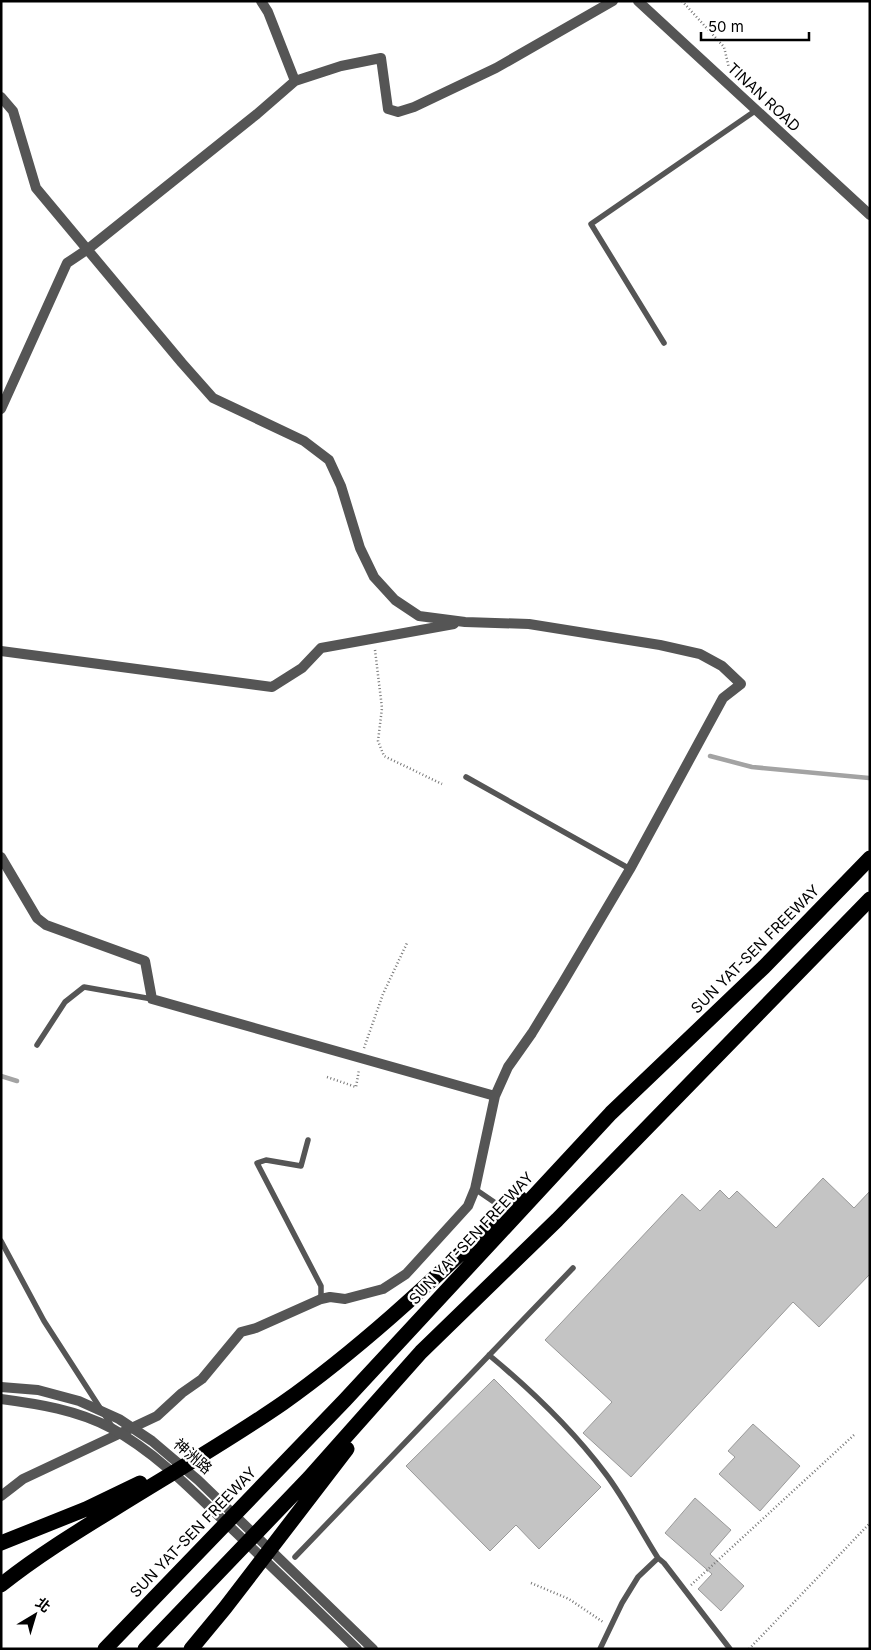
<svg xmlns="http://www.w3.org/2000/svg" width="871" height="1650" viewBox="0 0 871 1650" font-family="Inter,'Noto Sans TC',sans-serif">
<rect width="100%" height="100%" fill="#fff"/>
<g fill="none" stroke-linecap="round" stroke-linejoin="round">
<path stroke="#a3a3a3" stroke-width="4.5" d="M710,756L752,767L869,778
M1,1076L17,1081"/>
</g>
<path fill="#c4c4c4" stroke="#999" d="M823,1178L854,1208L870,1191V1274L819,1327L793,1302L631,1477L583,1433L612,1402L545,1340L682,1194L700,1211L720,1190L729,1199L737,1191L776,1228Z
M494,1379L601,1487L539,1549L516,1525L490,1551L406,1466Z
M753,1424L800,1466L760,1511L719,1474L735,1457L728,1451Z
M695,1498L731,1530L710,1554L744,1586L721,1611L698,1589L712,1574L665,1533Z"/>
<g fill="none" stroke-linecap="round" stroke-linejoin="round">
<path stroke="#777" stroke-width="2.5" stroke-dasharray="1 2.5" stroke-linecap="butt" d="M682,1L724,47L729,68
M375,650L382,708L378,741L384,756L442,784
M364,1048L383,994L407,943
M327,1077L356,1087L359,1070
M531,1583L569,1599L603,1622
M691,1585L854,1435
M749,1649L870,1523"/>
<path stroke="#555" stroke-width="5.5" d="M664,343L591,224L755,111
M466,777L630,869
M37,1045L65,1002L84,987L152,999
M308,1140L301,1166L266,1160L257,1163L321,1286V1299
M475,1189L494,1202
M1,1241L44,1321L113,1428
M489,1355C531,1390 572,1429 605,1473C625,1499 640,1530 658,1558L664,1563L730,1649
M295,1557L573,1268
M600,1649L622,1603L638,1577L658,1558"/>
<path stroke="#555" stroke-width="10" d="M261,1L268,12L295,81
M638,1L870,215
M1,97L13,111L36,188L182,363L213,398L304,441L329,460L341,486L360,548L374,577L395,600L419,616L465,622L529,624L660,645L700,654L722,666L741,684L723,698L630,869L562,984L532,1033L508,1067L495,1096L475,1189L468,1206L406,1274L383,1289L345,1299L330,1297L321,1299L256,1328L241,1332L202,1379L182,1393L157,1416L23,1479L1,1496
M1,409L67,263L88,249L257,114L295,81L341,66L381,58L388,109L398,112L414,107L496,68L613,1
M1,651L272,687L302,668L321,648L454,624
M1,857L37,918L46,925L145,961L152,999L495,1096"/>
<path stroke="#555" stroke-width="10" d="M1,1387L38,1390L79,1401L119,1419L152,1441L198,1480L373,1649
M1,1399C39,1404 77,1410 111,1428C155,1452 192,1490 228,1525C271,1566 314,1607 357,1649"/>
<path stroke="#000" stroke-width="15" d="M1,1543L86,1509L140,1483
M1,1585C36,1557 75,1533 114,1509C170,1474 228,1441 283,1403C369,1342 444,1269 520,1198
M105,1649L345,1400L611,1113L764,967L870,858
M145,1649L309,1478L421,1352L557,1220L870,899
M191,1649L225,1608L347,1449"/>
</g>
<g text-anchor="middle" dominant-baseline="central" stroke-width="4.5" stroke-linejoin="round" paint-order="stroke">
<g font-size="15" fill="#000" stroke="#fff">
<text transform="translate(764 97) rotate(43)">TINAN ROAD</text>
<text transform="translate(755 949) rotate(-45)">SUN YAT-SEN FREEWAY</text>
<text transform="translate(471 1238) rotate(-47)">SUN YAT-SEN FREEWAY</text>
<text transform="translate(193 1456) rotate(41)">神洲路</text>
<text transform="translate(193 1532) rotate(-46)">SUN YAT-SEN FREEWAY</text>
</g>
</g>
<rect width="871" height="1650" fill="none" stroke="#000000" stroke-width="5"/>
<g transform="translate(35 1615) rotate(38)" stroke="#ffffff" stroke-width="4" paint-order="stroke">
<path d="M0-4L9 19L0 12L-9 19Z" fill="#000000"/>
<text y="-8" font-size="14" font-weight="bold" text-anchor="middle" fill="#000000">北</text>
</g>
<path d="M701 32v8h108v-8" fill="none" stroke="#000000" stroke-width="2.5"/>
<text x="708" y="32" font-size="15" fill="#000000" stroke="#ffffff" stroke-width="4" paint-order="stroke">50 m</text>
</svg>
